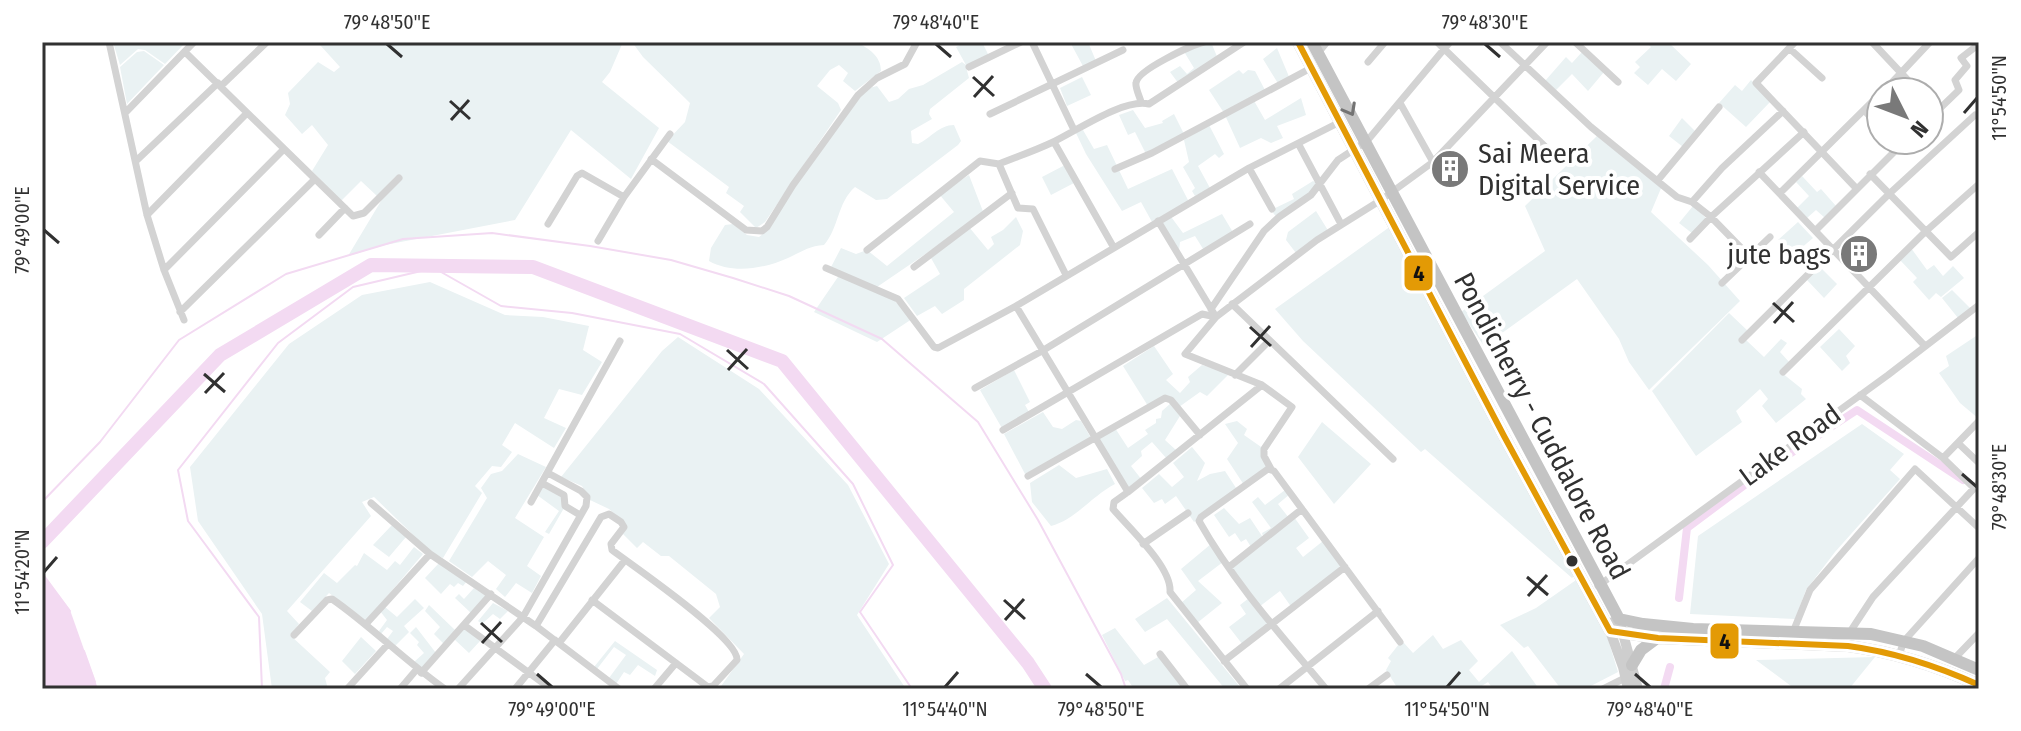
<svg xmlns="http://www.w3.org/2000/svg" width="2021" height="731" viewBox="0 0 2021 731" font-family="'Fira Sans Condensed',sans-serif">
<rect width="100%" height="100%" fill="#fff"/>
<path fill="#eaf2f3" d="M113,42H186L165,64L145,50L138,49L120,65Z
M322,42H623L610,72L602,82L659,128L631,179L571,130L515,220L385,245L348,256L396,176L377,196L361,181L341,201L312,171L328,145L312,125L302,134L285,115L290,104L288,93L318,62L334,72L340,67L320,45Z
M632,42H857C869,49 881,56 881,71L855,91L843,81L848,73L839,65L830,70L817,86L838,103L841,110L765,222L756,228L740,212L744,206L726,193L729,187L667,141L685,122L690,103L643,57Z
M966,42H982L989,56L966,67L969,78L930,109L929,114L932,119L911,131L912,143L918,144C931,138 939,125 954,125L961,141L958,145L887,199L876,200L855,187C837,203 839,228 824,245C809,246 801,252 788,258C764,269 732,274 709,261L711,248L725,225L733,224L747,235L759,237L769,229L794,186L861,96L869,88L877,86L889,102L898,99L909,89L923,85L962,62L966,65L956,47Z
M1070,42H1088L1096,61L1084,68Z
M1205,42H1211L1218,59L1179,84L1170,72L1180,66L1187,74L1194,68L1183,50Z
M1646,42H1668L1691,64L1676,81L1662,69L1648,85L1634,73L1640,67L1635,62L1651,47Z
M1277,48L1290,79L1279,85L1263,59Z
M144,51L164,65L127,104L120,67L137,52Z
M1582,52L1604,72L1588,91L1572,74L1556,90L1545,81L1566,57L1572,63Z
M1239,70L1243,74L1248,70L1255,71L1266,92L1253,99L1265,120L1301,98L1306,115L1277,126L1283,138L1271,143L1261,138L1240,148L1224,113L1209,90Z
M1082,77L1091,95L1067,106L1060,88Z
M1751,80L1771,101L1746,127L1719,103L1735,85L1742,91Z
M1133,110L1145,128L1163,123L1162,121L1174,114L1184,134L1146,154L1135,132L1128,135L1119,115Z
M1682,118L1696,132L1683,147L1669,136Z
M1209,125L1224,154L1219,158L1215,154L1198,166L1210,188L1195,196L1192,191L1195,188L1183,167L1189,162L1184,140Z
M1083,130L1094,149L1107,145L1128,189L1172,169L1189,202L1152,222L1141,202L1122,211L1086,154L1076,133Z
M1598,135L1662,186L1651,212L1708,265L1740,301L1649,390L1629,362L1619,339L1577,279L1484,346L1461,312L1545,251L1525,206Z
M1065,165L1074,183L1051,195L1042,177Z
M969,175L984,214L877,287L895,301L912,319L877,342L814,312L840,274L830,269L841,248L856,254L867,250L887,266L954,212L939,194Z
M1802,176L1817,192L1821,189L1836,206L1825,218L1816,210L1807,218L1797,208L1809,196L1796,182Z
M1313,181L1320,185L1277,218L1271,210L1294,199L1292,194Z
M1693,206L1707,219L1693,234L1679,223Z
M1316,211L1329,232L1296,253L1286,240L1288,232Z
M1169,214L1183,233L1222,214L1234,234L1205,252L1195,236L1180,242L1179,251L1158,222Z
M1016,217L1023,231L1020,245L964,289V300L942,314L935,306L917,316L904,298L940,274L931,258L969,227L988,250L994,244L991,237L1003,230Z
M1798,222L1813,238L1793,255L1778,240Z
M1391,226L1404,258L1576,574L1572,578L1425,449L1421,452L1303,341L1275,309Z
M1911,248L1927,270L1934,265L1943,276L1953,266L1964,278L1941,297L1936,293L1929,300L1913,282L1917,278L1900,260Z
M1819,266L1837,284L1824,298L1807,280Z
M430,282L505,315L543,317L589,326L583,350L602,362L582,395L559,389L544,418L566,428L554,448L515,423L502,445L512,452L501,467L492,466L475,486L482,493L443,558L431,552L374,497L362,502L371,516L287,611L299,624L290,635L330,672L325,678L328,689H272L262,614L198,521L190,467L289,344L362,295Z
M1952,290L1971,309L1958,318L1942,298Z
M1729,313L1749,332L1746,340L1764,357L1781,339L1787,343L1780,352L1790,363L1782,373L1802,389L1801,394L1806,399L1776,423L1762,406L1768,399L1760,389L1736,411L1742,422L1696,456L1652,391Z
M1839,329L1855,346L1846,356L1850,363L1842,371L1820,347Z
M1979,334V419L1960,403L1939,373L1949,366L1946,356Z
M678,337L759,389L848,485L889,564L857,615L906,689H719L744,654L709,618L720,607L716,594L669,556H661L643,542L637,548L623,534L625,523L609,509L590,500L582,486L561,477L662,351Z
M1154,346L1173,374L1166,380L1180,393L1190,382L1188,377L1202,365L1230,373L1207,396L1200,392L1179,407L1169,399L1148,406L1123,366Z
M1014,370L1030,402L1025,405L1029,412L1003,430L980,390Z
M1171,403L1180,416L1165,440L1177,451L1167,459L1152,442L1141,451L1142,456L1131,466L1142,480L1129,491L1097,438L1115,428L1128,448L1148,434L1145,430L1156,423V419L1161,418L1162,411Z
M1043,412L1053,427L1062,429L1076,420L1081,421L1091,438L1025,474L1004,434Z
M1237,421L1247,429L1244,435L1264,449L1269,468L1244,485L1227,459L1238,443L1225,424Z
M1322,422L1371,464L1334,504L1298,457Z
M1862,424L1904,454L1890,470L1900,479L1835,552L1806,590L1795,619L1690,614L1698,536Z
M1192,447L1205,463L1197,481L1210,474L1225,471L1238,491L1194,522L1176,496L1165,504L1162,499L1154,503L1142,488L1159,474L1172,487L1184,477L1173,463Z
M518,454L546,467L515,518L544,537L527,566L541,576L532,593L516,583L505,597L496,589L506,575L488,561L472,577L449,561L487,498L481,488L491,474L502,471Z
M1059,465L1076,478L1107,469L1115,484C1093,495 1075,520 1051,526L1032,502L1030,483Z
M543,485L562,497L564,508L549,534L545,532L559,511L537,495Z
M1285,490L1290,494L1278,504L1289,518L1294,517L1309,538L1296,548L1303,557L1323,541L1342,567L1292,608L1280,591L1259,607L1229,567L1251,547L1246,539L1241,542L1235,533L1229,537L1214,515L1224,508L1239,524L1250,518L1264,539L1262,533L1271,528L1252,502L1258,497L1265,505Z
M392,525L406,537L389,557L373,545Z
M1211,544L1223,562L1198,581L1222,603L1197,623L1181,603L1196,590L1181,569Z
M414,547L423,554L366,621L329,593L312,611L300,602L324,573L337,583L355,565L357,566L364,553L387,570L395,561L400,565Z
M439,563L467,581L463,586L458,583L454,587L450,584L441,594L425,578Z
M1579,578L1603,623L1618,672L1585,689H1561L1528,646L1524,648L1500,625L1536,608Z
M474,588L486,596L471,613L455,598L459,594L464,599Z
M1167,598L1240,687L1242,689H1225L1167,619L1145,632L1135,619Z
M1249,598L1269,625L1243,645L1229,627L1246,614L1240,605Z
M415,599L424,608L404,626L409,632L395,646L387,639L393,631L387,627L381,634L379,631L387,620L380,611L385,607L397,617Z
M493,603L508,611L500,619L493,614L482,624L478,621Z
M429,605L455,630L444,644L434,634L440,627L425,611Z
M416,627L436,653L422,669L414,662L424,653L417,645L419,642L410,633Z
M464,627L480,641L469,653L454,639Z
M1115,628L1144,665L1160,656L1185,689H1134L1128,680L1125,681L1102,635Z
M1433,635L1443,649L1461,640L1478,661L1469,670L1479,682L1512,651L1539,689H1493L1488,682L1477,689H1398L1386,670L1391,661L1388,658L1399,644L1404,643L1413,653Z
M361,637L376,651L355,674L342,661Z
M615,641L657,670L655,676L638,665L630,675L624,672L616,684L609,678L626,655L614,647L597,669L594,667Z
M1875,657L1849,689H1795L1756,660Z"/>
<path fill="#f3daf2" d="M42,573L70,610L98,689H42Z"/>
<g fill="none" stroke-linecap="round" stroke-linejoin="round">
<path stroke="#f3daf2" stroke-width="2" d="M1978,490L1979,491
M42,502L100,442L179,340L286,274L403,239L492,233L590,246L671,260L733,278L789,296L882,339L978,422L1038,520L1121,674L1126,689
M42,573L70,611
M84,651L95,682
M262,689L259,617L188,521L178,470L278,343L353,287L434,268L501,306L572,313L680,334L764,384L853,484L893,565L860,612L912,689"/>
<path stroke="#f3daf2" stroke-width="8" d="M1679,598L1687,528L1762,472L1857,410L1963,480
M1664,689L1670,667"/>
<path stroke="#f3daf2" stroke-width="14" d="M42,542L220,355L371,265L533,267L782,361L1028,663L1045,689"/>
<path stroke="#d3d3d3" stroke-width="7" d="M109,42L147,215L164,270L184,320
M1032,42L1074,130
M1437,42L1558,159
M1500,42L1591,127L1677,197L1692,202L1711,217L1749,256
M1575,42L1618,82
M1795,42L1756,83L1856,188
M1872,42L1919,92
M1789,48L1822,78
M185,52L353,216L364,213L399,178
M1318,53L1327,42
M1368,62L1385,42
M969,67L1021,42
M221,86L267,42
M1883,92L1930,42
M1141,102C1140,97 1135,88 1136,83C1137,70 1192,45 1204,42
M1400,103L1433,162
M1864,110L1881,129
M126,112L194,42
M990,114L1123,50
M1929,119L1959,90L1955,80L1967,66L1961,58L1979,44
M1054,142L1114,248
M1299,145L1341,224
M651,159L746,230L762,231L767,227L793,185L858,95L877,78L905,64L917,42
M136,161L218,83
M1249,168L1272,209
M1115,169L1152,153L1311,68
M1759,172L1925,346
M1870,174L1951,257L1979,232
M1658,180L1719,107
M1781,192L1881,93
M1692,202L1722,168L1783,111
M147,215L246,114
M1158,221L1216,317L1185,354L1262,385L1292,407L1264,449V456L1271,469
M548,224L577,176L582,173L624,197
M1816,230L1906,140
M319,235L345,208
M1690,239L1711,217L1804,132
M598,241L624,197L670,134
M867,250L980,161L999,164
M914,267L1012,193
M826,268L898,299L934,347L938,348L1016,306L1249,168L1340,122
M164,270L284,149
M1066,275L1033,209L1018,208L999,164C1016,157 1034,151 1051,143C1075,132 1123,98 1149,104L1244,42
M1722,283L1770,237
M1232,304L1393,459
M1016,306L1128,492L1114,502L1113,509C1129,528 1172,567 1170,592L1247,689
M1211,309L1264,231L1279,217L1311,195L1338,160L1367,141L1450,42
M180,312L315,179
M1742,340L1889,194L1975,115
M1783,372L1925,232L1979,184
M1235,375L1269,341
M975,388L1042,351L1250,224
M1860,395L1943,458L1979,421
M1003,430L1202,314L1216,317L1317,240L1381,200L1433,162L1547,42
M1958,443L1979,463
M1943,458L1974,488
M1028,476L1165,398L1171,400L1200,435
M542,483L564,495L565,506L580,515
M1128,492L1262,385
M531,502L620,341
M371,503L430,554L536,626L619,689
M1143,544L1188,513
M1229,567L1302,509
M1598,586L1888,375L1979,305
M366,624L430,554
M464,625L551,689
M536,626L601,517L609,514L621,522L624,527L611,544L612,550C633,566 739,638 737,660L713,686L708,687L592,600
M1793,632L1810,590L1915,469L1979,528
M1850,632L1873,597L1979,483
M294,635L327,600L332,599C371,626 405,661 445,689
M559,643L625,560
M1160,654L1187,689
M1899,655L1904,641L1979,558
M1954,659L1979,633
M1224,661L1345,567
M421,673L491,594
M347,689L388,644
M400,689L417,669
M458,689L523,617L586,506L587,497L581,491L548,473
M515,689L555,640
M654,689L676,663
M1279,689L1378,611
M1326,689C1281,635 1234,583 1199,521L1201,517L1268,469L1274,471L1400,642
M1368,689L1387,675
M1603,689L1629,676"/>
<path stroke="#cecece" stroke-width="10" d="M1613,622L1619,619L1638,689
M1610,631L1623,667L1628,689"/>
<path stroke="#c4c4c4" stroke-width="12" d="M1298,42L1504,436L1610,631L1658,638L1848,646C1894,652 1937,666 1979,685
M1312,42L1619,619L1643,624L1693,629L1871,634L1923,646L1979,670
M1632,665L1641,650L1657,638"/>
<g stroke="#fff" stroke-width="12">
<path id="bus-1" d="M1298,42L1504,436L1610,631L1658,638L1848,646C1894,652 1937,666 1979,685"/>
</g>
<use href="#bus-1" stroke="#e39a05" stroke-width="6"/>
</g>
<defs><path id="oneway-chevron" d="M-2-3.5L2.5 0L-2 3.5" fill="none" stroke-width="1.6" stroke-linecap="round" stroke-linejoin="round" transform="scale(2)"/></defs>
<use stroke="#737373" href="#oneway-chevron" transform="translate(1350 110) rotate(61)"/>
<path fill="none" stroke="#313131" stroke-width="3" d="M387,44L402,57M936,44L951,57M1485,44L1500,57M973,77L994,96M974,97L993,76M450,101L470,119M1964,113L1977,98M451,120L469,100M44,230L59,243M1773,303L1794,322M1774,323L1793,302M1250,327L1271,346M1251,347L1270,326M727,350L748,369M728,370L747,349M204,374L225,392M205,393L224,373M1962,474L1977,487M44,572L57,557M1527,577L1548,595M1528,596L1547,575M1004,600L1025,619M1005,620L1024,599M481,623L502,642M482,643L501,622M537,674L552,687M1086,674L1101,687M1635,674L1650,687M945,687L958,672M1447,687L1460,672"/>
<defs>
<g id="building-disc" transform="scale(2)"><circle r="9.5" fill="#797979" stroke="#fff"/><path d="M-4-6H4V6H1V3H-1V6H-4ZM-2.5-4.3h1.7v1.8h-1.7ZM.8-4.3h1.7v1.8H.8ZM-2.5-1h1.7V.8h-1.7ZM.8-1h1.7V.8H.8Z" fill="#fff"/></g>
</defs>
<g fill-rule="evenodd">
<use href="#building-disc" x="1450" y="169"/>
<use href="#building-disc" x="1859" y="254"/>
</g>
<circle fill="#313131" stroke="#fff" stroke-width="3" cx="1572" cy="561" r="7"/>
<g text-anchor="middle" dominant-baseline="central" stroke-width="8" stroke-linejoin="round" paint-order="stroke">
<g font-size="28" fill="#313131" stroke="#fff" text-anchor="start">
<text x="1478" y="153">Sai Meera<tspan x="1478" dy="32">Digital Service</tspan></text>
<text x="1831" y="254" text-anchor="end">jute bags</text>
</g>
<g font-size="28" fill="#313131" stroke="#fff">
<text transform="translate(1542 426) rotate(62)">Pondicherry - Cuddalore Road</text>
<text transform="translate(1790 445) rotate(-36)">Lake Road</text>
</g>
</g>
<g stroke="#fff" stroke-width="3">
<rect x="1403" y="254" width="31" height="38" rx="8" fill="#e39a05"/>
<rect x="1709" y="622" width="31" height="38" rx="8" fill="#e39a05"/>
</g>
<g font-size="22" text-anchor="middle" font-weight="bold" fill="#111">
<text x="1419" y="281">4</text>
<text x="1725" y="649">4</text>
</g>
<rect width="2021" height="731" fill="none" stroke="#ffffff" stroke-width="88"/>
<g transform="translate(1905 116) rotate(132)"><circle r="38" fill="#ffffff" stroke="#adadad" stroke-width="2"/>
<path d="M0-6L14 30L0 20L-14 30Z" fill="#797979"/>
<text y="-12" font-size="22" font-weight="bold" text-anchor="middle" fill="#313131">N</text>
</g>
<rect x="44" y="44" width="1933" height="643" fill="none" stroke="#313131" stroke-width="3"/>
<g font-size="20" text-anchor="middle" fill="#313131">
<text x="387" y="29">79°48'50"E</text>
<text x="936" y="29">79°48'40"E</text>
<text x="1485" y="29">79°48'30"E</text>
<text transform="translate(1999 98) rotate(-90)" y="7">11°54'50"N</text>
<text transform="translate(22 230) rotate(-90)" y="7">79°49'00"E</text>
<text transform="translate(1999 487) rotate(-90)" y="7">79°48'30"E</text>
<text transform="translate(22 572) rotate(-90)" y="7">11°54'20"N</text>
<text x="552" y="716">79°49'00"E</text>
<text x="945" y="716">11°54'40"N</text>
<text x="1101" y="716">79°48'50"E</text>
<text x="1447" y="716">11°54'50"N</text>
<text x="1650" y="716">79°48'40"E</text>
</g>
</svg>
